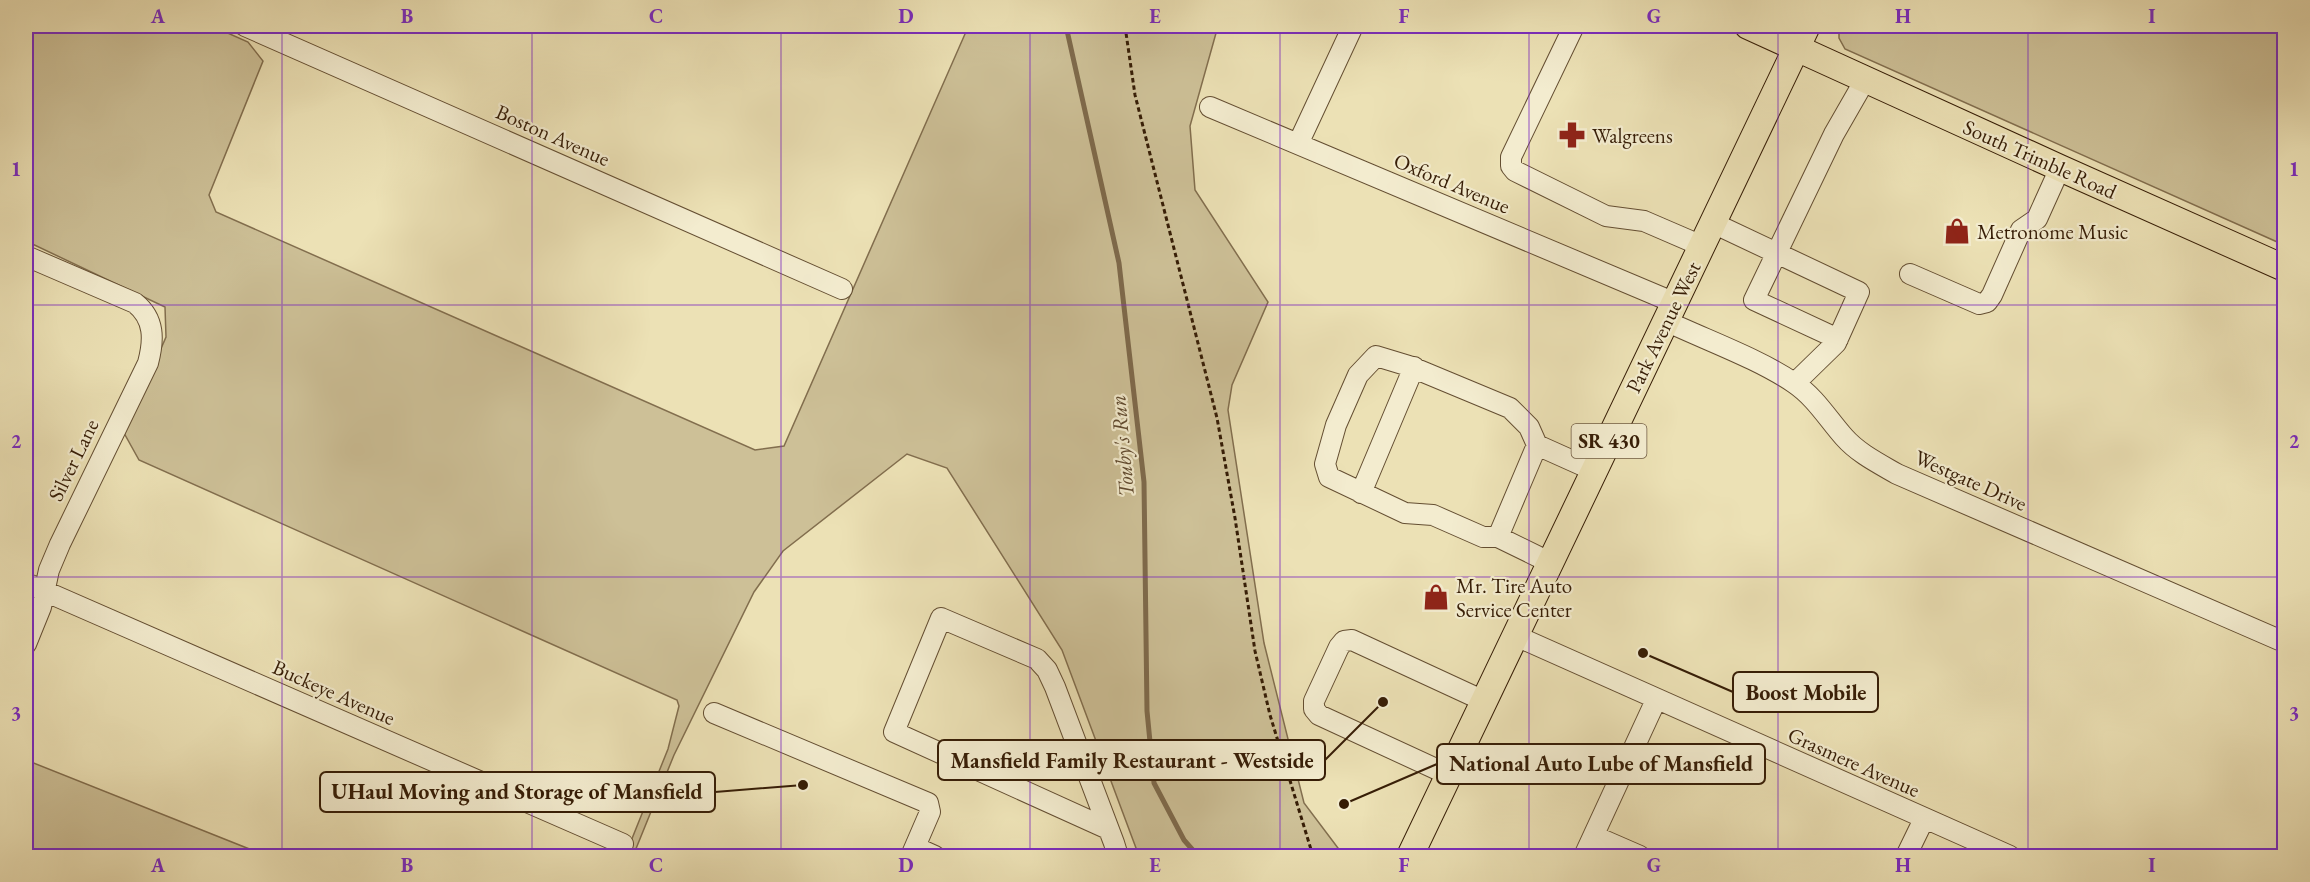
<svg xmlns="http://www.w3.org/2000/svg" width="2310" height="882" viewBox="0 0 2310 882" font-family="'EB Garamond',serif">
<rect width="100%" height="100%" fill="#ece1b5"/>
<filter id="stains"><feTurbulence type="fractalNoise" baseFrequency=".00333" numOctaves="4"/><feColorMatrix values="0 0 0 0 .2 0 0 0 0 .09 0 0 0 0 .02 0 0 0 .5 -.17"/></filter>
<radialGradient id="worn" r=".72"><stop offset=".6" stop-color="#630" stop-opacity="0"/><stop offset="1" stop-color="#630" stop-opacity=".3"/></radialGradient>
<path fill="#cdc097" stroke="#826e4e" stroke-width="1.5" d="M26,26H212L248,42L263,61L209,195L216,212L755,450L784,446L965,34L964,26H1218L1190,126L1195,190L1268,302L1232,385L1228,410L1264,643L1304,803L1344,856H1139L1062,650L947,468L907,454L783,551L754,592L674,755L633,856H625L668,749L679,706L677,700L139,460L124,433L166,337L165,307L26,241Z
M1839,26H2284V245L1845,49L1839,38Z
M26,760L267,856H26Z"/>
<g fill="none" stroke-linecap="round" stroke-linejoin="round">
<path stroke="#7e6a4c" stroke-width="5" d="M1066,26L1119,263L1144,482L1147,711L1154,783L1184,840L1198,856"/>
<g stroke="#644e32" stroke-width="22">
<path id="minor" d="M245,26L842,289
M1574,26L1511,157V166L1515,171L1606,216L1644,221L1702,246
M1210,107L1675,303
M1298,144L1353,26
M1713,223L1859,292L1836,343L1795,383
M26,256L135,303C155,319 154,340 148,363L60,544L49,570L41,607L26,644
M1910,274L1979,304L1987,302L1992,295L2021,230L2037,219L2060,168
M1666,321C1706,340 1759,359 1794,383C1815,397 1828,419 1844,437C1858,453 1878,463 1897,474L2284,642
M1838,339L1754,300L1834,134L1865,80
M1361,493L1414,367
M1498,537L1537,445
M1551,563L1498,537H1483L1433,515L1405,513L1329,477L1325,464L1336,425L1358,375L1376,356L1409,366L1510,408L1529,427L1537,445L1595,471
M26,583L623,844
M1516,636L2010,856
M714,713L928,803L930,812L911,856
M1449,775L1319,715L1314,709V701L1339,647L1344,641L1352,640L1484,701
M1108,829L894,732L941,618L1037,659L1047,670L1055,687L1114,843L1118,856
M1594,836L1640,856
M915,847L935,856
M1584,856L1656,700
M1906,856L1924,819"/>
</g>
<g stroke="#361d06" stroke-width="28">
<path id="major" d="M1748,26L2060,168L2284,268
M1410,856L1807,26"/>
</g>
<path stroke="#361d06" stroke-width="3" stroke-dasharray="4.5 3" stroke-linecap="butt" d="M1125,26L1135,95L1217,418L1235,518L1255,651L1270,715L1313,856"/>
<use href="#minor" stroke="#f3eccf" stroke-width="20"/>
<use href="#major" stroke="#ece1b5" stroke-width="26"/>
</g>
<path fill="none" stroke="#7b2cbf" stroke-width="1.5" stroke-opacity="0.55" d="M282,26V856M532,26V856M781,26V856M1030,26V856M1280,26V856M1529,26V856M1778,26V856M2028,26V856M26,305H2284M26,577H2284"/>
<defs>
<g id="pharmacy-bare" transform="scale(2.07)"><path d="M-2-6h4v4h4v4h-4v4h-4v-4h-4v-4h4Z" fill="#8f2418" stroke="#f3eccf" stroke-width="2.5" paint-order="stroke"/></g>
<g id="shop-bare" transform="scale(2.07)"><path d="M-5-2.5h2.3a2.7 3.5 0 0 1 5.4 0H5L5.5 6h-11ZM-1.5-2.5h3a1.5 2.3 0 0 0-3 0Z" fill="#8f2418" stroke="#f3eccf" stroke-width="2.5" paint-order="stroke"/></g>
</defs>
<g fill-rule="evenodd">
<use href="#pharmacy-bare" x="1572" y="135"/>
<use href="#shop-bare" x="1957" y="231"/>
<use href="#shop-bare" x="1436" y="597"/>
</g>
<g text-anchor="middle" dominant-baseline="central" stroke-width="4.5" stroke-linejoin="round" paint-order="stroke">
<rect fill="#f3eccf" stroke="#6f5b42" stroke-width="1.5" x="1571.5" y="424" width="75" height="34" rx="4.5"/>
<g font-size="20" font-weight="bold" fill="#361d06">
<text x="1609" y="441">SR 430</text>
</g>
<g font-size="21" fill="#361d06" stroke="#f3eccf">
<text transform="translate(553 135) rotate(24)">Boston Avenue</text>
<text transform="translate(2040 159) rotate(24)">South Trimble Road</text>
<text transform="translate(1452 183) rotate(23)">Oxford Avenue</text>
<text transform="translate(1663 327) rotate(-64)">Park Avenue West</text>
<text transform="translate(73 460) rotate(-64)">Silver Lane</text>
<text transform="translate(1971 480) rotate(24)">Westgate Drive</text>
<text transform="translate(334 692) rotate(24)">Buckeye Avenue</text>
<text transform="translate(1854 762) rotate(24)">Grasmere Avenue</text>
</g>
<g font-size="21" fill="#361d06" stroke="#f3eccf" text-anchor="start">
<text x="1592" y="135">Walgreens</text>
<text x="1977" y="231">Metronome Music</text>
<text x="1456" y="585">Mr. Tire Auto<tspan x="1456" dy="24">Service Center</tspan></text>
</g>
<g font-size="22" font-style="italic" fill="#604a2f" stroke="#f3eccf">
<text transform="translate(1122 446) rotate(-95)">Touby's Run</text>
</g>
</g>
<path fill="none" stroke="#361d06" stroke-width="2" d="M1643 653L1733 692M1383 702L1325 760M1344 804L1437 764M803 785L715 792"/>
<g fill="#361d06" stroke="#f3eccf" stroke-width="2">
<circle cx="1643" cy="653" r="6"/>
<circle cx="1383" cy="702" r="6"/>
<circle cx="1344" cy="804" r="6"/>
<circle cx="803" cy="785" r="6"/>
</g>
<g fill="#f3eccf" stroke="#361d06" stroke-width="2">
<rect x="1733" y="672" width="145" height="40" rx="6"/>
<rect x="938" y="740" width="387" height="40" rx="6"/>
<rect x="1437" y="744" width="328" height="40" rx="6"/>
<rect x="320" y="772" width="395" height="40" rx="6"/>
</g>
<g font-size="22" text-anchor="middle" font-weight="bold" fill="#361d06">
<text x="1806" y="700">Boost Mobile</text>
<text x="1132" y="768">Mansfield Family Restaurant - Westside</text>
<text x="1601" y="771">National Auto Lube of Mansfield</text>
<text x="517" y="799">UHaul Moving and Storage of Mansfield</text>
</g>
<rect width="2310" height="882" fill="none" stroke="#ece1b5" stroke-width="66"/>
<rect x="33" y="33" width="2244" height="816" fill="none" stroke="#7b2cbf" stroke-width="2"/>
<g font-size="20" text-anchor="middle" font-weight="bold" fill="#7b2cbf">
<text x="158" y="23">A</text>
<text x="407" y="23">B</text>
<text x="656" y="23">C</text>
<text x="906" y="23">D</text>
<text x="1155" y="23">E</text>
<text x="1404" y="23">F</text>
<text x="1654" y="23">G</text>
<text x="1903" y="23">H</text>
<text x="2152" y="23">I</text>
<text x="16" y="176">1</text>
<text x="2294" y="176">1</text>
<text x="16" y="448">2</text>
<text x="2294" y="448">2</text>
<text x="16" y="720">3</text>
<text x="2294" y="720">3</text>
<text x="158" y="872">A</text>
<text x="407" y="872">B</text>
<text x="656" y="872">C</text>
<text x="906" y="872">D</text>
<text x="1155" y="872">E</text>
<text x="1404" y="872">F</text>
<text x="1654" y="872">G</text>
<text x="1903" y="872">H</text>
<text x="2152" y="872">I</text>
</g>
<rect width="100%" height="100%" filter="url(#stains)"/>
<rect width="100%" height="100%" fill="url(#worn)"/>
</svg>
